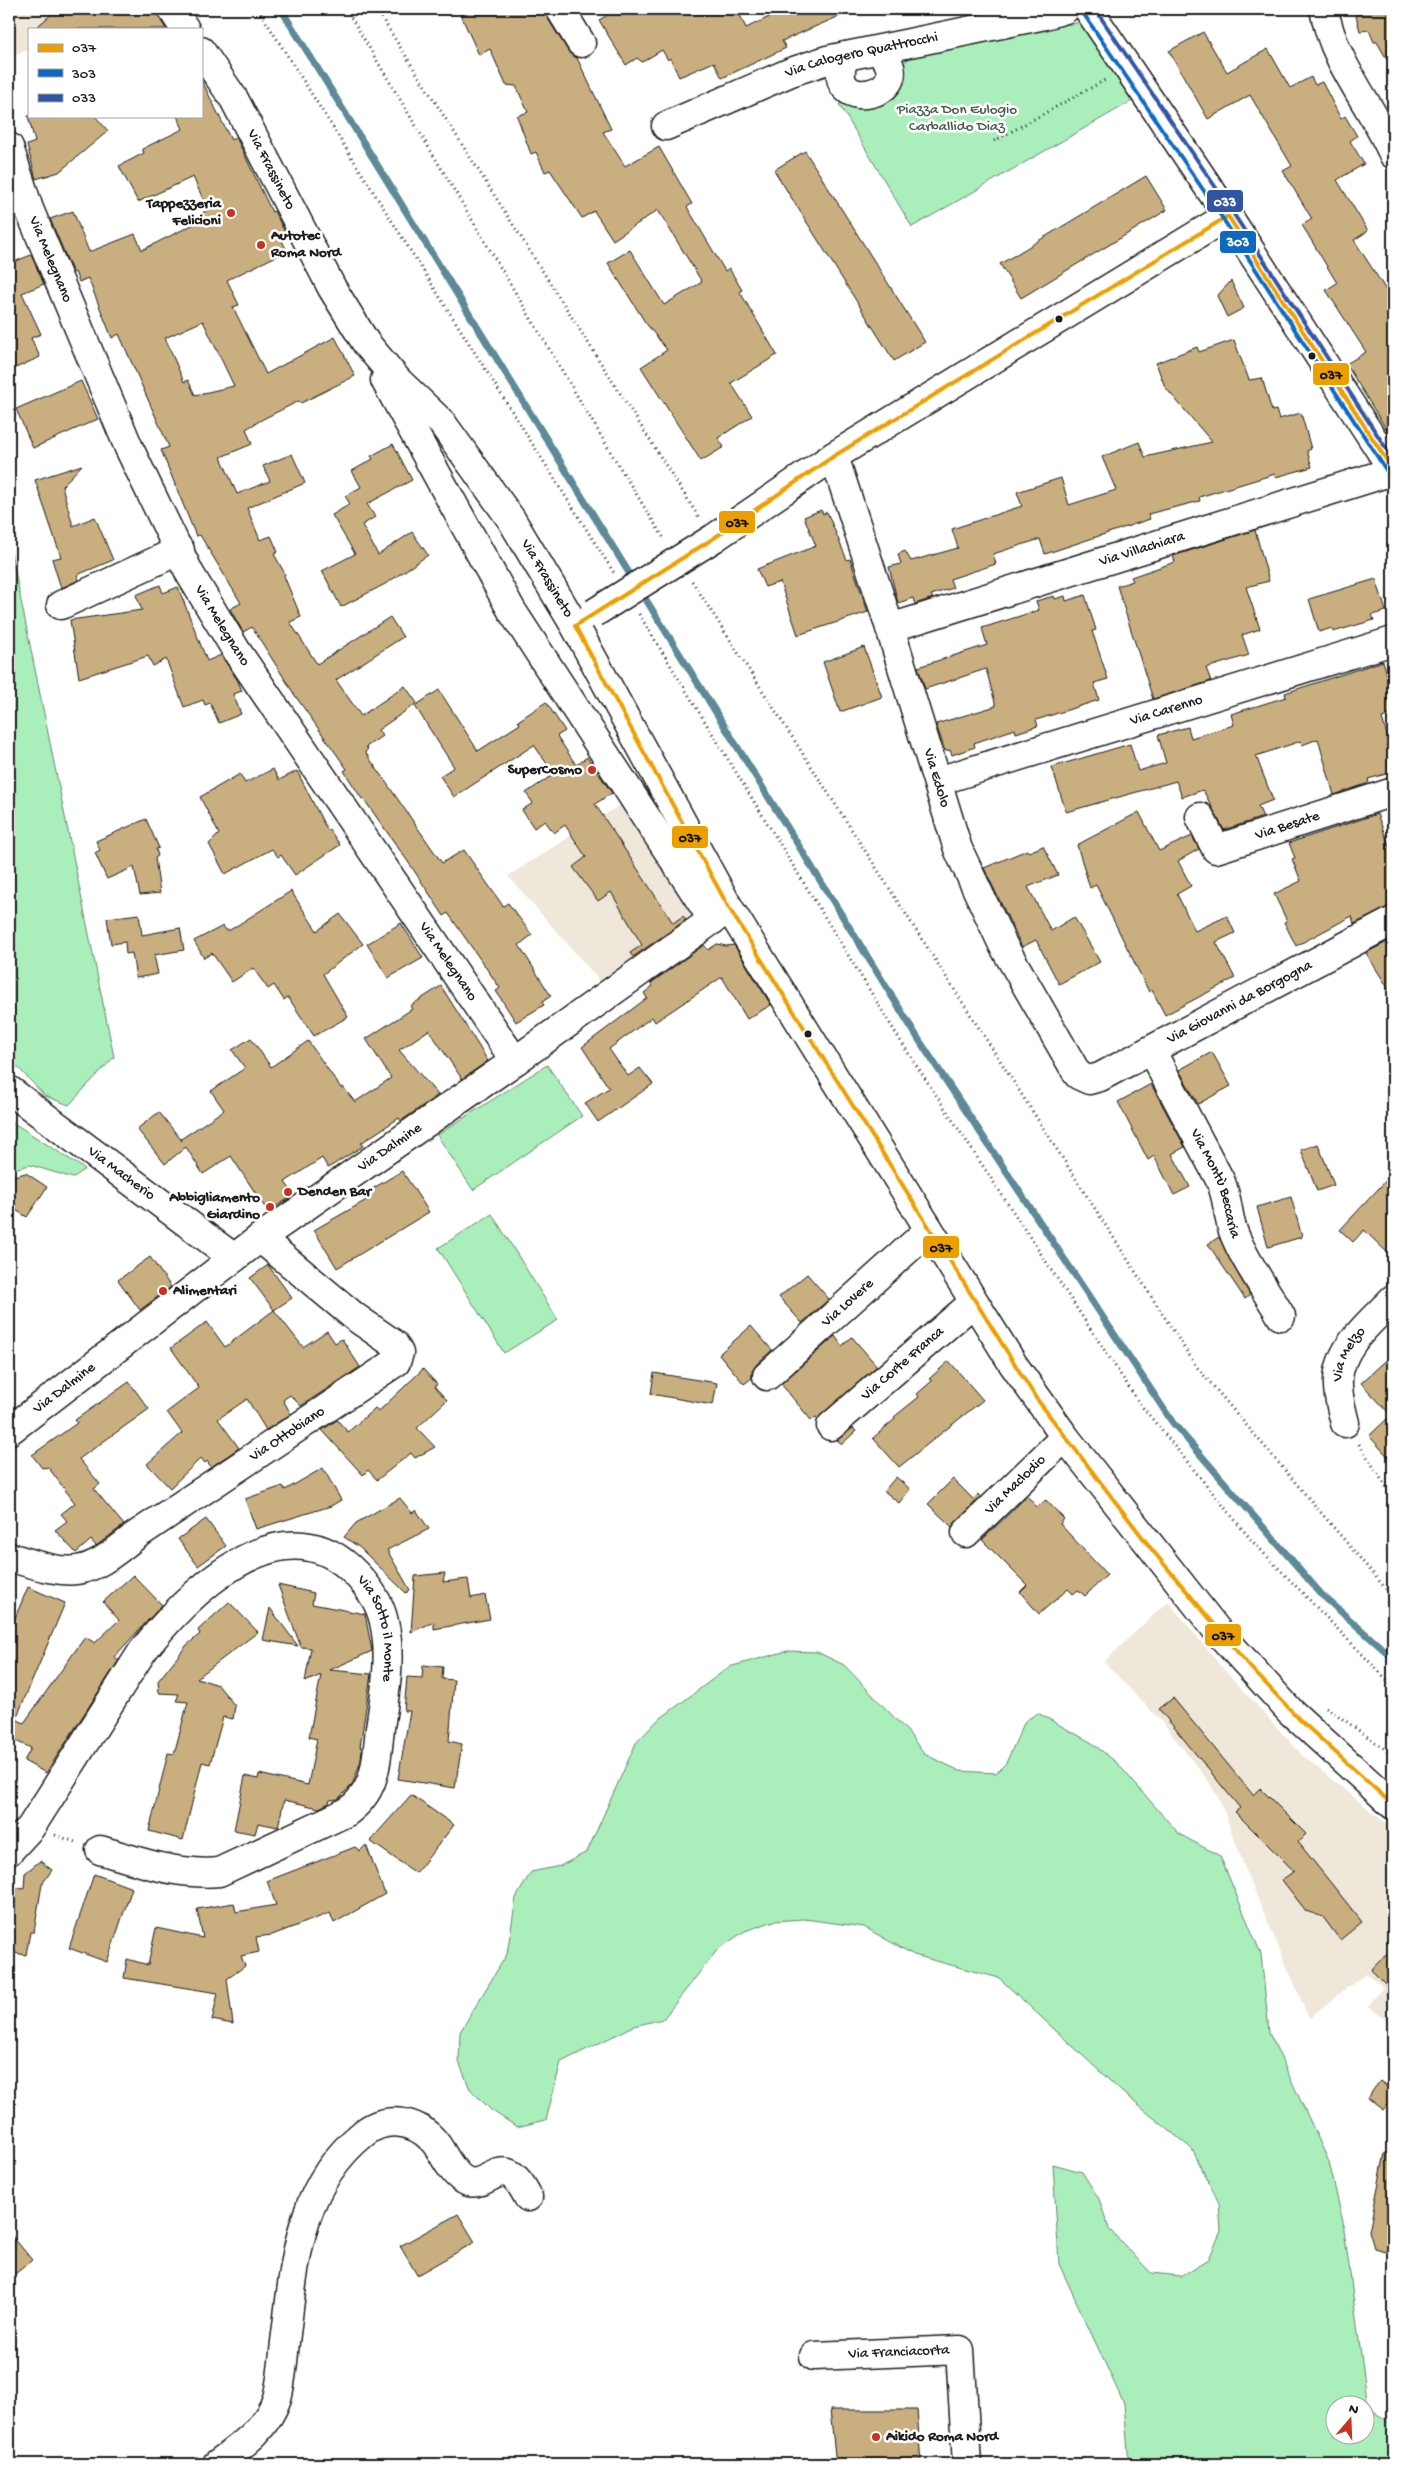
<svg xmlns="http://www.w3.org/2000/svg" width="1402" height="2473" viewBox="0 0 1402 2473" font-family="'Gochi Hand',sans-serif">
<rect width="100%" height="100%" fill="#fff"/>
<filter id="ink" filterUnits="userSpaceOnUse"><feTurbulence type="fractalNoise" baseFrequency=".02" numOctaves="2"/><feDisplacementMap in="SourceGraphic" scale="10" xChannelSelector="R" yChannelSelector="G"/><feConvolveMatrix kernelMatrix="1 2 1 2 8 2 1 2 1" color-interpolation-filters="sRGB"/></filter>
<g filter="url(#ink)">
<path fill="#efe7d9" d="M9,9H152L171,29H29V50L9,55Z
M631,798L696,917L636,961L600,981L508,876Z
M1168,1601L1219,1664L1303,1756L1393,1829V2026L1368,2006L1383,1987L1366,1973L1309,2018L1246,1871L1220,1801L1209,1782L1162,1722L1104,1662Z"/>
<path fill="#aaefbb" stroke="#63866c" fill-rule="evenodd" d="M1081,22L1132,101L912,227L839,104L898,68L913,55Z
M9,542L114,1057L69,1105L45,1096L9,1058Z
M547,1065L582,1116L473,1190L437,1135Z
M9,1120L85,1169L73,1178L30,1165L9,1170Z
M492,1214L558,1320L504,1353L438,1248Z
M787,1651L817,1652L844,1665L908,1732L924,1754L960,1771L996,1773L1006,1763L1025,1721L1038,1713L1092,1743L1117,1763L1179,1834L1220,1856L1261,1954L1269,2032L1329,2162L1343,2222L1367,2399L1375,2412L1393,2424V2464H1129L1124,2404L1059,2264L1053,2164L1082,2172L1099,2199L1109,2229L1151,2273L1181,2276L1209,2259L1221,2231L1219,2203L1192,2149L1122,2092L999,1978L914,1955L864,1927L804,1919L774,1921L745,1931L718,1949L663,2019L634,2026L561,2062L546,2120L517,2127L491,2110L470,2089L459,2062L460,2032L507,1954L516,1898L531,1872L560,1866L587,1852L636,1743L657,1721L729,1667ZM1334,2406H1364V2436H1334Z"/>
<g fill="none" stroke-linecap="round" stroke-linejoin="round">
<path stroke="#5d8a96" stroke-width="7" d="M281,9L634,581
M640,590L921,1043L1173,1423L1322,1595L1393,1658"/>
</g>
<path fill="#c9ae7f" stroke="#1c1c1c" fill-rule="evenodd" d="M58,9H154L166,29H34Z
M458,9H544L547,17L568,51L577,58L611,129L603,132L625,166L659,147L692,204L687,207L725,271L729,268L742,290L740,292L777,355L731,383L752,416L718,438L724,447L701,461L641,367L667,350L645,322L608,263L630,250L664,305L702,282L658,210L613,240L594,211L582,218L550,170L545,172L536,152L531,154L517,116L528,112L516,86L506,85L490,49L479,55Z
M618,9H737L746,28L786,9H856L782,41L786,48L722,78L714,62L679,77L670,58L668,60L662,50L642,62L637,58L626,65L599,20Z
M1354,9H1393V70L1377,42H1374L1369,30L1360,31Z
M1203,32L1227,72L1268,49L1290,88L1311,77L1315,85L1322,82L1341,119L1345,116L1357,136L1350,141L1364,164L1337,180L1368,231L1354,240L1393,301V440L1346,364L1366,352L1326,290L1337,283L1302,225L1312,219L1283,171L1292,166L1250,95L1208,119L1169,51Z
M201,79L231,140L236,137L272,212L274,211L285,232L279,234L287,251L227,280L239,305L233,307L266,374L335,337L355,376L301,403L299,401L263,419L246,429L252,444L221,457L237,494L270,481L263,466L292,454L305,483L247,508L260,540L271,536L278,552L274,554L285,574L284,576L301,617L290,622L317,664L390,617L403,637L336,680L361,716L405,686L417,703L378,730L382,736L366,747L368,749L365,752L442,863L464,850L503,906L508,903L532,935L519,945L551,996L542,1002L544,1005L516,1022L496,991L500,988L448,913L444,916L411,866L363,798L362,799L344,771L347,769L296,697L252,627L243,632L230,609L241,603L200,535L196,536L161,450L169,447L119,334L112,338L88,278L79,282L75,272L73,273L50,219L73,211L89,252L135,234L142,250L204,219L202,213L208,210L193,177L138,202L119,166L144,153L142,149L183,129L177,116H201ZM203,321L234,386L195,395L188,380L184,382L165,338Z
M28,116H95L108,131L59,172L36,179L27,145L35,142Z
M805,151L925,342L894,361L774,170Z
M1146,176L1167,210L1021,298L1000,264Z
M31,255L44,284L22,293L41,334L31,338L40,357L9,371V264Z
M1231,281L1244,308L1227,317L1217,296Z
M1234,340L1249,380L1262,378L1272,411L1276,410L1279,419L1301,413L1311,449L1307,451L1312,467L1276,477L1275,474L1199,497L1200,501L1148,514L1150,519L1045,554L1040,539L993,554L996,564L950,579L953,588L931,595L933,598L915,604L913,598L898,603L889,567L901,564L898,554L905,551L911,561L958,548L952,529L1022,506L1017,492L1061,478L1069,505L1116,490L1102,457L1139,442L1145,457L1212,442L1165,387L1156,363L1197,347L1199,352Z
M81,381L98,419L33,448L16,409Z
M393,444L412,480L367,504L375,517L362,525L378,555L412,532L428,555L387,583L341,607L322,571L355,554L332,515L350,504L345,496L361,487L352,471L373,459L371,456Z
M82,465L62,486L73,526L95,517L113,560L77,575L79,580L61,588L52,559L61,557L35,480Z
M821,510L823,514L827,512L847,560L850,559L868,612L798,635L780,582L765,587L757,569L816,546L804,517Z
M1255,530L1269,581L1246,587L1260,629L1242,635L1249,655L1206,668L1211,681L1153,699L1117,586L1133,581L1131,577L1175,562L1173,556Z
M1376,579L1386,611L1372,615L1374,620L1333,632L1332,628L1319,632L1309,599Z
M160,585L163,593L178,587L207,661L221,655L238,681L242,691L233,694L241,714L219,723L210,703L205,705L203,700L184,707L166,659L153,666L148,656L79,678L70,620L142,610L136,595Z
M1085,595L1096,630L1092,631L1108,679L1094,683L1099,700L1036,720L1038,726L1016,733L1015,729L974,743L975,747L952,755L950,750L945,751L936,724L996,706L986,669L925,689L918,667L987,645L982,628L1039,610L1036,601L1054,596L1055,599L1065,596L1066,601Z
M864,647L882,697L840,712L823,662Z
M1383,661L1393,694V714L1382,718L1393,756V772L1368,779L1369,782L1366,784L1334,795L1318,739L1302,745L1301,741L1256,756L1273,800L1258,806L1263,817L1224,830L1203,790L1182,797L1176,781L1066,812L1052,767L1130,744L1138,771L1166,763L1158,735L1188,727L1191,738L1234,725L1231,714L1286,697L1285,693Z
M439,690L478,751L520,724L518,721L546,702L565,731L557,736L576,765L587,757L612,793L595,804L673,923L683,916L686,920L633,957L630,953L642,945L611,892L598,901L573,867L586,857L565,825L554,833L545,821L534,828L522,810L533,803L526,793L554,774L534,745L454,797L440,776L454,767L415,706Z
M273,769L279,780L297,771L327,830L329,829L340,845L295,875L281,855L278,857L272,849L225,874L209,844L219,834L200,797L240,774L245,783Z
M1139,812L1159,851L1192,836L1199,849L1178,861L1191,886L1177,894L1195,931L1227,916L1235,933L1216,942L1235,978L1165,1015L1152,990L1149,992L1096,885L1090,888L1077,845Z
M1377,814L1393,855V905L1354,924L1352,916L1296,946L1284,922L1287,921L1274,894L1301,881L1292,859L1295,858L1289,843Z
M146,819L159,848L156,849L158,856L155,858L160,893L140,895L134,867L107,879L95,853L100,850L96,841Z
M1043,846L1058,875L1028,887L1051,931L1074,917L1100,962L1059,984L1036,940L1022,947L984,868L1027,850L1029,852Z
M291,891L317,931L340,914L363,944L323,974L348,1017L314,1036L288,997L284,1000L274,985L268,989L253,968L232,982L212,953L204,958L194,941L223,926L226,930H230Z
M139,914L142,935L180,928L184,950L154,955L158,974L136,978L132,953L126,954L125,942L111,944L107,918Z
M401,923L423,958L388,978L367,944Z
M1393,939V996L1366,953Z
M717,944L726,946L734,945L771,1005L747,1019L722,977L655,1022L652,1017L609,1049L628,1076L640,1068L653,1084L598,1122L585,1103L609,1088L582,1047L647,998L644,993L653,986L651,983L704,945L708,950Z
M441,986L488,1061L462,1079L429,1030L399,1050L438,1095L401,1121L399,1118L361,1143L363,1146L328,1168L322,1158L285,1182L294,1195L268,1212L231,1156L203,1174L186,1147L165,1164L137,1129L159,1112L182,1141L181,1139L224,1110L211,1091L245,1068L232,1050L251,1038L271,1067L308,1041L341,1088L343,1087L355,1102L391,1078L366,1039L412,1009L410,1006Z
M1212,1052L1231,1086L1198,1104L1179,1070Z
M1151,1084L1185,1147L1172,1154L1190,1187L1174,1195L1154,1156L1148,1160L1118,1102Z
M1318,1144L1334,1185L1317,1191L1301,1150Z
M402,1171L429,1212L337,1268L314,1230L370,1198L367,1192Z
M26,1173L47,1187L27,1217L9,1206V1177Z
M1393,1173V1258L1364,1230L1353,1242L1340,1230Z
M1291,1197L1302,1237L1268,1247L1257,1207Z
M1219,1237L1250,1295L1245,1299L1208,1244Z
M150,1257L171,1287L140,1310L118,1280Z
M268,1265L292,1298L274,1310L250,1278Z
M807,1274L829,1299L802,1323L779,1297Z
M274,1310L303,1347L327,1331L335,1343L342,1339L360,1367L301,1406L290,1395L283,1400L291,1414L266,1430L247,1399L218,1419L239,1448L211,1467L207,1461L205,1463L201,1458L170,1488L147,1464L182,1433L167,1412L199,1388L171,1348L207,1322L225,1347Z
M751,1326L772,1350L756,1365L752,1371V1378L744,1384L719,1354Z
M835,1336L842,1346L852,1337L877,1366L818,1419L816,1417L811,1420L781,1384Z
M1393,1354V1462L1369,1436L1391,1415L1361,1383Z
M949,1361L983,1400L899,1467L873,1438L895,1419L894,1417L919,1397L917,1394L932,1381L929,1379Z
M423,1369L437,1384L435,1387L447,1400L417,1428L435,1447L415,1458L411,1453L377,1480L368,1470L363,1475L322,1430L337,1420L348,1432L375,1408L379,1411Z
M654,1373L717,1383L713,1405L651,1394Z
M129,1382L149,1409L79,1459L100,1484L94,1489L124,1525L96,1546L91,1540L76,1553L55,1530L67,1521L61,1514L75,1503L48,1467L42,1468L32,1455L77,1423L75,1420Z
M853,1428L856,1431L842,1444L837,1440Z
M323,1468L341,1500L331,1506L256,1529L245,1499L283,1486L285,1490Z
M896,1477L910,1489L899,1503L884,1491Z
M953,1479L973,1499L978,1494L980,1497L952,1527L928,1504Z
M1027,1496L1037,1507L1046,1500L1064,1519L1060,1524L1107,1575L1085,1596L1078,1590L1073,1594L1068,1589L1039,1614L1020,1592L1027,1585L982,1540Z
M400,1498L412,1513L416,1510L429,1529L387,1550L410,1590L406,1593L359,1547L344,1537L356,1523Z
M206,1519L226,1546L198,1566L178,1539Z
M445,1573L443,1582L468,1579L471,1598L485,1595L490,1619L434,1629V1622L411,1632L415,1576Z
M133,1575L162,1605L114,1657L119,1660L46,1773L24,1761L31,1748L9,1738V1632L28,1587L65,1603L16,1719L24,1723L85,1637L95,1643L119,1620L103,1602Z
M278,1585L314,1593L312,1604L365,1614L372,1651L330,1670L371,1674L360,1747H362L361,1761L352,1785L338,1799L330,1800L329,1803L319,1808L284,1800L278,1827L258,1823L255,1834L234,1830L245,1776L258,1779L259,1774L308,1785L317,1739L309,1737L321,1675L305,1682L311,1648L301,1647Z
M229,1602L258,1632L197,1678L218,1685L235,1706L233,1719L223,1717L210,1764L202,1762L183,1840L149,1831L168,1753L174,1754L188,1702L176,1701L179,1694L159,1693L158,1681L186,1646L200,1634L198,1630Z
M270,1608L298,1646L263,1640Z
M423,1665L443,1667L442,1679L454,1680L449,1741L462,1744L455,1788L398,1779L410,1711H404L407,1677L422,1678Z
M1173,1698L1253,1795L1260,1788L1306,1834L1298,1842L1362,1922L1340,1940L1323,1917L1306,1911L1282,1880L1294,1871L1235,1812L1240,1808L1159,1709Z
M411,1795L454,1825L416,1873L370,1841Z
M366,1845L385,1894L334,1923L330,1913L272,1935L256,1937L259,1952L241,1956L245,1966L227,1979L233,2024L212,2020L218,1993L124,1978L127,1959L148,1965L156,1928L203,1938L197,1909L234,1903L236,1912L276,1905L267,1881L355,1847L360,1851Z
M40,1861L52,1870L42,1884L34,1932H30L26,1955L9,1952V1886L24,1889L25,1873Z
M94,1874L132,1888L107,1962L69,1948Z
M1393,1947V1992L1371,1970Z
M1380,2081L1393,2091V2097L1383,2110L1367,2098Z
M1385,2153L1393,2154V2253L1374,2248L1369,2231Z
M458,2214L475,2242L417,2275L400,2246Z
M9,2232L32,2260L9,2279Z
M830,2410H917L921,2464H836Z"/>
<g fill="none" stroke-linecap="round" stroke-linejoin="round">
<g stroke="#1c1c1c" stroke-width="31">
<g id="minor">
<path d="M172,9L185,29"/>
<path d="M560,9L581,43"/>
<path d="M1088,9L1228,216L1393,470"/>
<path d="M1324,9C1334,65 1371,103 1393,154"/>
<path id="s1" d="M201,51L234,99L332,288L366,343L398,381L442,423L511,519L575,626L729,908L1013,1364L1065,1437L1220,1634L1290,1711L1393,1805"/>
<path d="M845,56C844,61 841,66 841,71C837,109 905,96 888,62C886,58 881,54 878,50"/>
<path id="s2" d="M666,126L791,72L827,60L1045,15L1065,9"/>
<path id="s3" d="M9,147L29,209L129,448L190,574L236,650L515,1061"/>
<path d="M385,380L512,611L713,920"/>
<path id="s4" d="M834,456L890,628L958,849L1003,945L1078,1075L1089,1080L1100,1077L1393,921"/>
<path d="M714,538L834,456L1228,216"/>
<path d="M61,605L180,550"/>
<path id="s5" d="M890,628L1393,471"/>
<path id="s6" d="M938,781L1393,641"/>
<path id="s7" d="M1200,817L1216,849L1393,792"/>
<path id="s8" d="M1151,1050L1220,1180C1228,1198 1227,1211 1232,1228C1241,1255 1266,1290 1281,1316"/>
<path id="s9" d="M9,1090L234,1258"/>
<path id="s10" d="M767,1376L929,1230"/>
<path id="s11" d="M1345,1423C1342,1410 1337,1395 1338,1381C1339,1346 1371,1322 1393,1299"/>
<path id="s12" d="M831,1426L974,1302"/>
<path id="s13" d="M9,1431L260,1238L515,1061L729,908"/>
<path id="s14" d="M966,1533L1065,1437"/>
<path id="s15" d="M9,1557C73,1576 82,1580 135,1536L396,1362L399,1353L394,1344L355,1317L260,1238"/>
<path id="s16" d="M9,1851L31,1827L142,1652C185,1596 279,1502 350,1568C366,1583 380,1601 384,1622C392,1656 385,1693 380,1728C376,1761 378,1790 347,1812L219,1872C178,1876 138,1861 100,1850"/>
<path id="s17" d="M814,2356L960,2350L967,2464"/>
<path d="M217,2464C241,2446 267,2429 277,2398C282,2380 283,2361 285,2342C295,2263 297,2187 364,2133C385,2116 414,2120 432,2139C440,2147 444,2158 451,2167C484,2213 498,2136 528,2197"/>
</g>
</g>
<path stroke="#1c1c1c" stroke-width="3" stroke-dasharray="1 4" stroke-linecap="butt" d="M258,9L614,573
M346,9L628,481L665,540
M376,9L700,519
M994,141L1107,79
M692,581L1196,1366L1393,1597
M639,614L905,1048L1140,1404L1253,1542L1393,1686
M1359,1444L1393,1498
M1326,1707L1393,1755
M55,1835L78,1843"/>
<use href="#minor" stroke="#fff" stroke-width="28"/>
<g stroke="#1c1c1c" stroke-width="31" stroke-linecap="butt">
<path id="minor-bridge" d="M594,613L714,538"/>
</g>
<use href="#minor-bridge" stroke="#fff" stroke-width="28"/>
<g stroke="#fff" stroke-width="8">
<path id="bus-1" d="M1228,216L1393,470
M575,626L729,908L1036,1398L1153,1551L1250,1667L1300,1720L1393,1805
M575,626L714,538L834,456L1228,216"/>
</g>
<g stroke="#fff" stroke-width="8">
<path id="bus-2" d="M1083,13L1223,219L1388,473"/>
</g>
<g stroke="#fff" stroke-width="8">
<path id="bus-3" d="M1095,9L1233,213L1393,459"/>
</g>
<use href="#bus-1" stroke="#ec9f01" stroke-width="4"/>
<use href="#bus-2" stroke="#0c69bf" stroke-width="4"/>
<use href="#bus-3" stroke="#3155a3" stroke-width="4"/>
</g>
</g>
<g fill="#c8321e" stroke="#fff" stroke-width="2">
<circle cx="231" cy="213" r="5"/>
<circle cx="261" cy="245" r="5"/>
<circle cx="592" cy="770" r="5"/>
<circle cx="288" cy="1192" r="5"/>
<circle cx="270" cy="1207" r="5"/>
<circle cx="163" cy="1291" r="5"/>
<circle cx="876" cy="2437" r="5"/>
</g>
<g fill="#1c1c1c" stroke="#fff" stroke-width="2">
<circle cx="1059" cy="319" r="4.5"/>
<circle cx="1312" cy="356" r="4.5"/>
<circle cx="808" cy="1034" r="4.5"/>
</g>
<g text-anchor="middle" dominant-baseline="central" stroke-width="5" stroke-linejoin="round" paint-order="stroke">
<g font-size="15" fill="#1c1c1c" stroke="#fff">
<text stroke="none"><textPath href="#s2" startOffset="209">Via Calogero Quattrocchi</textPath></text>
<text stroke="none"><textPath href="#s1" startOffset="138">Via Frassineto</textPath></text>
<text stroke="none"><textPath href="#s3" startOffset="120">Via Melegnano</textPath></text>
<text stroke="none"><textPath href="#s5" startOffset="264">Via Villachiara</textPath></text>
<text stroke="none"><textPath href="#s1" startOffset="634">Via Frassineto</textPath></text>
<text stroke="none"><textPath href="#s3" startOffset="525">Via Melegnano</textPath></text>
<text stroke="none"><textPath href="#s6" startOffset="239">Via Carenno</textPath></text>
<text stroke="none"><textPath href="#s4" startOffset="338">Via Edolo</textPath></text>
<text stroke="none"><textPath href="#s7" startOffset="111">Via Besate</textPath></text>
<text stroke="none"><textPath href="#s3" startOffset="930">Via Melegnano</textPath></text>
<text stroke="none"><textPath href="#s4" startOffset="850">Via Giovanni da Borgogna</textPath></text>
<text stroke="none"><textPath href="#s13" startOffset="475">Via Dalmine</textPath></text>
<text stroke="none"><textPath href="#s9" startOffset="140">Via Macherio</textPath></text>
<text stroke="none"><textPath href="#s8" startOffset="149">Via Montù Beccaria</textPath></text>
<text stroke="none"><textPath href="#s10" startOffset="109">Via Lovere</textPath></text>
<text stroke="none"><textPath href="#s11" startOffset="72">Via Melzo</textPath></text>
<text stroke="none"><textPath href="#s12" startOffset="95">Via Corte Franca</textPath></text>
<text stroke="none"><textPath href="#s13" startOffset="70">Via Dalmine</textPath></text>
<text stroke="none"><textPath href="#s15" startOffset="321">Via Ottobiano</textPath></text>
<text stroke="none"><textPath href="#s14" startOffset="69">Via Maclodio</textPath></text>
<text stroke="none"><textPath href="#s16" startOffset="562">Via Sotto il Monte</textPath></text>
<text stroke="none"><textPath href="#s17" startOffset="85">Via Franciacorta</textPath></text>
</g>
<g font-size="15" fill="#475b4c" stroke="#fff">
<text x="957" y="110">Piazza Don Eulogio<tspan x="957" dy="17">Carballido Diaz</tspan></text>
</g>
<g font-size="15" font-weight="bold" fill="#1c1c1c" stroke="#fff" text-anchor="start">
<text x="221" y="204" text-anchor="end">Tappezzeria<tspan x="221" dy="17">Felicioni</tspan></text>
<text x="271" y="236">Autotec<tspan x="271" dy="17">Roma Nord</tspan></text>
<text x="582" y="770" text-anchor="end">SuperCosmo</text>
<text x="298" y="1192">Denden Bar</text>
<text x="260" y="1198" text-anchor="end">Abbigliamento<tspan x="260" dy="17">Giardino</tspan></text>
<text x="173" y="1291">Alimentari</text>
<text x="886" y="2437">Aikido Roma Nord</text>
</g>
</g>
<g stroke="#fff" stroke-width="2">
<rect x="1206" y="189" width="38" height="24" rx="5" fill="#3155a3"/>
<rect x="1219" y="230" width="38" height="24" rx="5" fill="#0c69bf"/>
<rect x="1312" y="362" width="38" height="24" rx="5" fill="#ec9f01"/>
<rect x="718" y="510" width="38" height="24" rx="5" fill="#ec9f01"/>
<rect x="671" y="825" width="38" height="24" rx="5" fill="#ec9f01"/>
<rect x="922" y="1235" width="38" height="24" rx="5" fill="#ec9f01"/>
<rect x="1204" y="1623" width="38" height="24" rx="5" fill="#ec9f01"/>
</g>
<g font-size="14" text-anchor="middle" font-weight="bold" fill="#fff">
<text x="1225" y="206">033</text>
<text x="1238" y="246">303</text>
</g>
<g font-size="14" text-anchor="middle" font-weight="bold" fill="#111">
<text x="1331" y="379">037</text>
<text x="737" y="527">037</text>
<text x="690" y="842">037</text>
<text x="941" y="1252">037</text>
<text x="1223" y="1640">037</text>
</g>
<rect width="1402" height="2473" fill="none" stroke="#fff" stroke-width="30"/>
<rect x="15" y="15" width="1372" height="2443" fill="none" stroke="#1c1c1c" stroke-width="2" filter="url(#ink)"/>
<rect x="28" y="28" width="175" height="90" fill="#ffffff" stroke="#a4a4a4"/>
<rect x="38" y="44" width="25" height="8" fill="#ec9f01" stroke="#a4a4a4"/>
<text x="72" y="52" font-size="15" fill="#1c1c1c">037</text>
<rect x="38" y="69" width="25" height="8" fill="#0c69bf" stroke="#a4a4a4"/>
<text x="72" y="78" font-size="15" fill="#1c1c1c">303</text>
<rect x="38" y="94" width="25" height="8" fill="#3155a3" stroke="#a4a4a4"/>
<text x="72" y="102" font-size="15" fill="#1c1c1c">033</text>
<g transform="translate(1350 2420) rotate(19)"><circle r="24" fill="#ffffff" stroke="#a4a4a4"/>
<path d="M0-4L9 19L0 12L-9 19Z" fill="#c8321e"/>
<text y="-8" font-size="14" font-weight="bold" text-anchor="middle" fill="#1c1c1c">N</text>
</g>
</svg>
